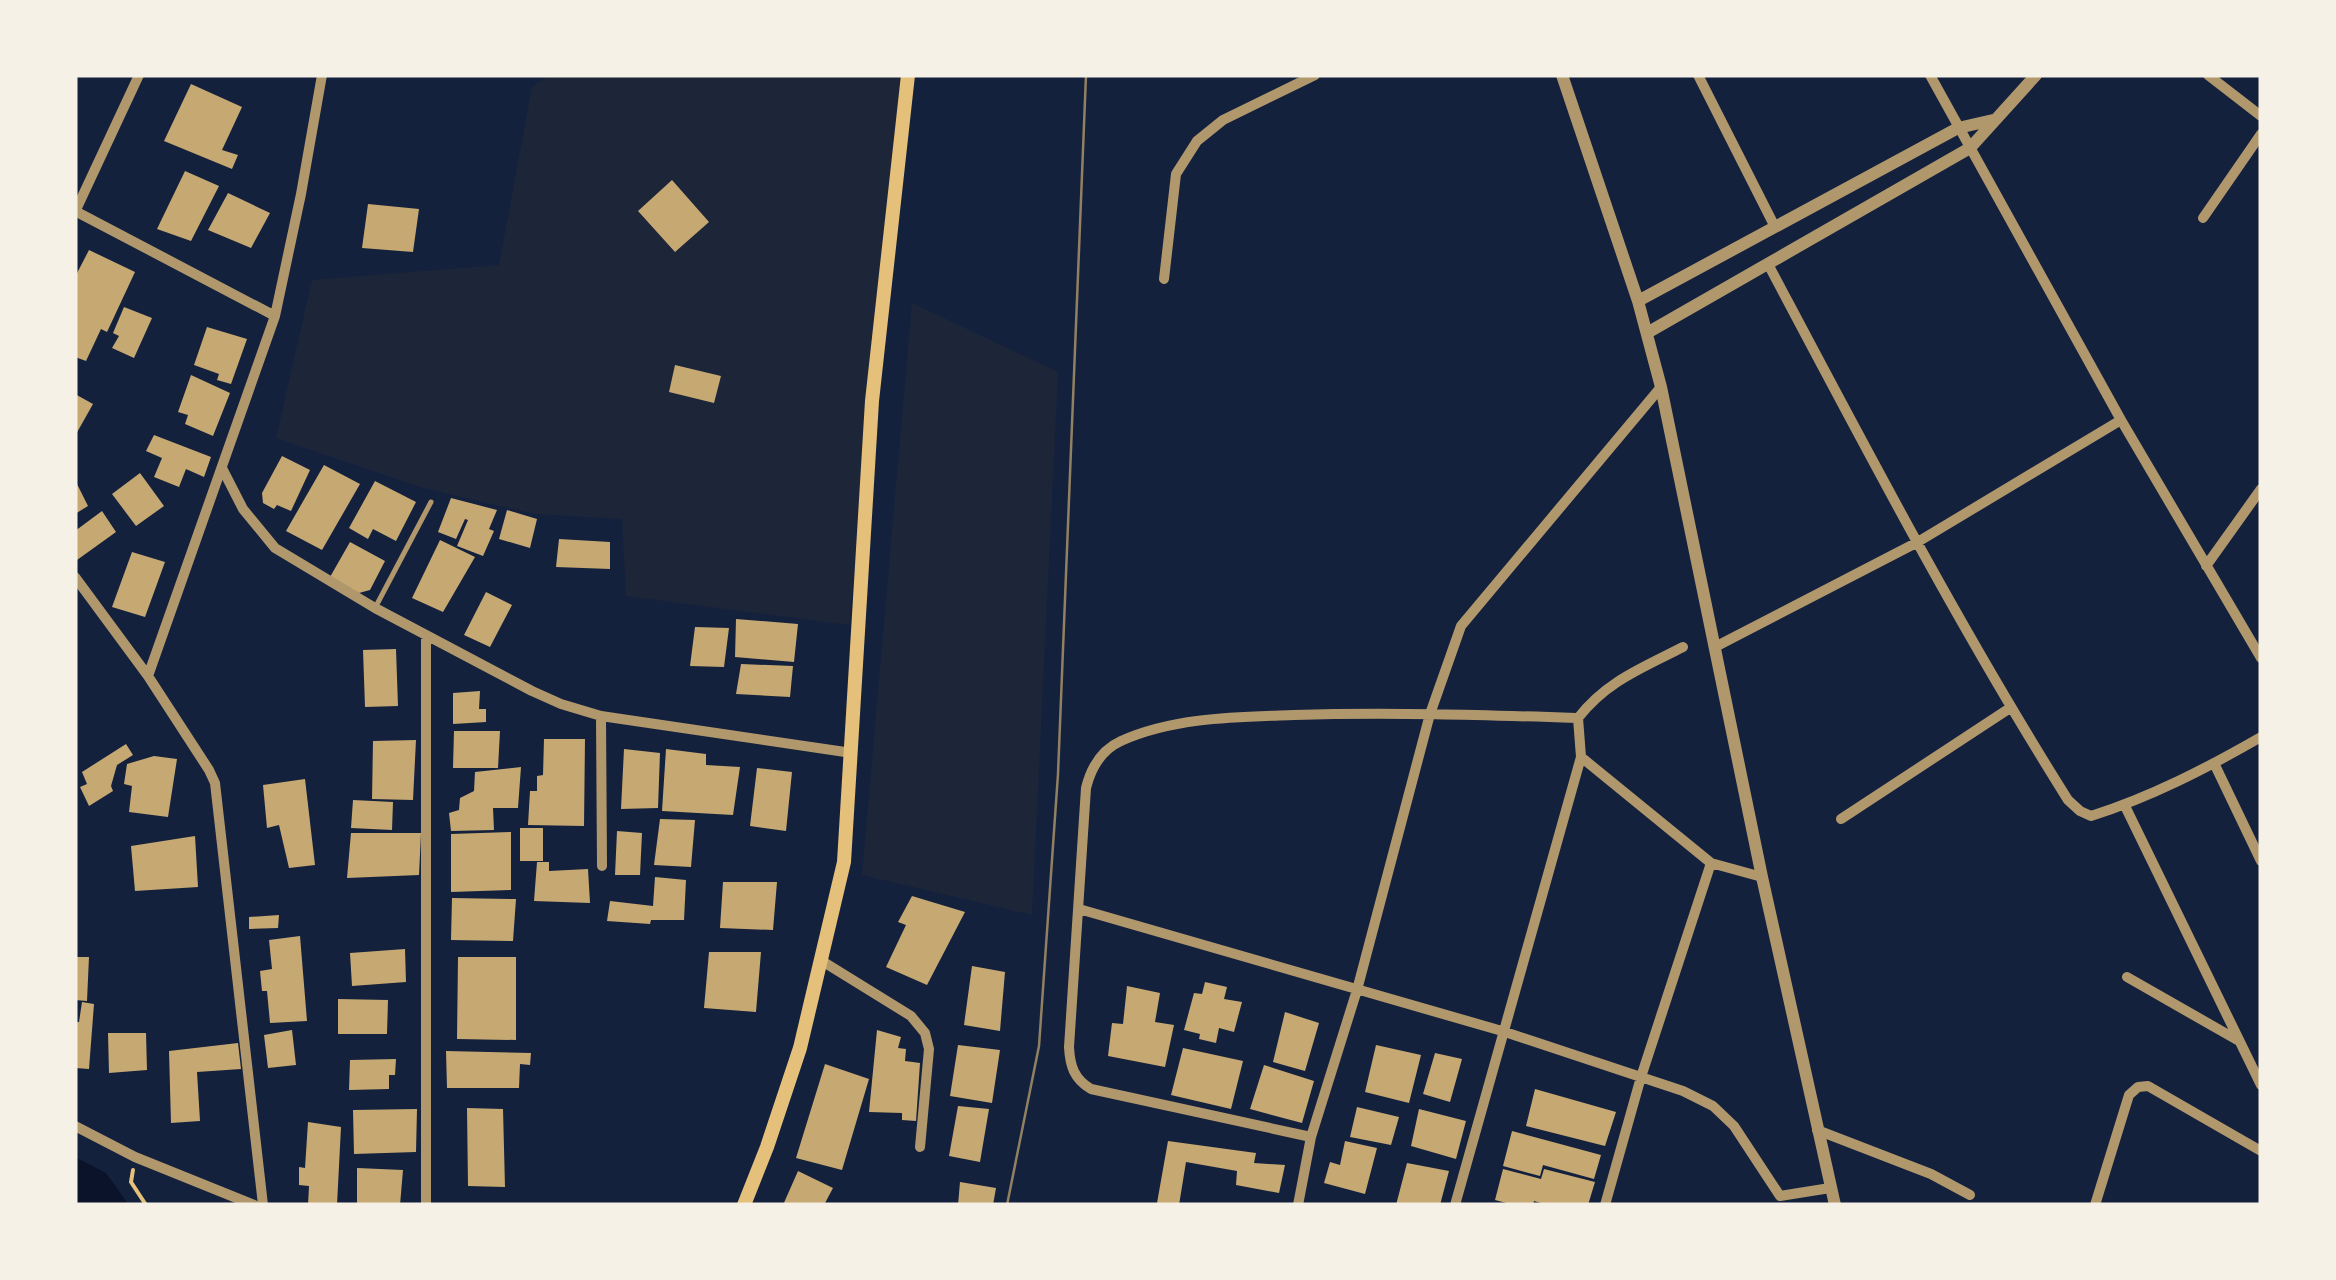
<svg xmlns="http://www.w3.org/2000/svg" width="2336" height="1280" viewBox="0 0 2336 1280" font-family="Karla,sans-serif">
<rect width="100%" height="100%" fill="#14213d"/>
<path fill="#1d2539" d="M550,75H904L849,625L626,596L622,519L535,514L423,488L276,438L312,280L499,265L532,87Z
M912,303L1058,372L1032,915L862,875Z"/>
<path fill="#0b132b" d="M75,1157L106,1173L129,1205H75Z"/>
<path fill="#c6a872" d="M191,84L242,107L222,150L238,155L232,169L164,141Z
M185,171L219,186L191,241L157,229Z
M672,180L709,222L675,252L638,211Z
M228,193L270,213L251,248L208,230Z
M368,204L419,209L413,252L362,248Z
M89,250L135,272L107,332L101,329L86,361L75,357V277Z
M124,307L152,318L134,358L112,348L119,336L113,333Z
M207,327L247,339L231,384L217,380L219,374L194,365Z
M675,365L721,376L714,403L669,392Z
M191,375L230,393L213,436L185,424L188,415L178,412Z
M75,394L93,404L75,436Z
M154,435L211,457L204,477L186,469L179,487L154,477L162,458L146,451Z
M282,456L310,470L291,511L277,505L274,509L263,503L262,493Z
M324,465L360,484L322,550L286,531Z
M140,473L164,506L136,526L112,494Z
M75,480L88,506L75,514Z
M375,481L416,502L396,541L373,529L368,539L349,528Z
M451,498L497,510L489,529L494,531L483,556L457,546L468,520L465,519L456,539L438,532Z
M507,510L537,519L530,548L499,539Z
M102,511L116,532L77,560L75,557V531Z
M559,539L610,542V569L556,567Z
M440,540L475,557L443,612L412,598Z
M350,542L385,561L370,590L359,593L330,577Z
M132,552L165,562L145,617L112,607Z
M486,592L512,605L490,647L464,635Z
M736,619L798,624L794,662L735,657Z
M695,627L729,628L724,667L690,666Z
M396,649L398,706L365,707L363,650Z
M741,664L793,666L790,697L736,694Z
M480,691L479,709H486V722L453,724V693Z
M454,731H500L498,768H453Z
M544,739H585L584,826L528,825L530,791H537V776L543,775Z
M416,740L413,800L372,799L373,741Z
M126,744L133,755L117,765L111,786L113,791L89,806L80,787L87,784L82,772Z
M624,749L660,753L658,808L621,809Z
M666,749L706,754V765L740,767L733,815L662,811Z
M154,756L177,759L168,817L129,812L132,786L124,784L127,764Z
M521,767L518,808H493L494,830L451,831L449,813L459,810L460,798L474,791L475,772Z
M757,768L792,772L786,831L750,826Z
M305,779L315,865L289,868L279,825L267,828L263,785Z
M353,800L393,802L392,830L351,828Z
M660,819L695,820L691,867L654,865Z
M520,828H543V861H520Z
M617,831L642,833L640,875H615Z
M511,832V890L451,892V834Z
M351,833H421L419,875L347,878Z
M195,836L198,887L135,891L131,846Z
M537,862H549V871L588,869L590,903L534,901Z
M655,877L686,880L684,920H651L650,924L607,921L610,901L653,906Z
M723,882H777L773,930L720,928Z
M912,896L965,912L927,985L886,967L906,925L898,922Z
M452,898L516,899L513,941L451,940Z
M279,915L278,928L249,929V917Z
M300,936L307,1021L270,1023L267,991H262L260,971L272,969L269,940Z
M405,949L406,982L352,986L350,953Z
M709,952H761L756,1012L704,1008Z
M75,957H89L87,1001L75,1000Z
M458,957H516V1040L457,1039Z
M972,966L1005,972L1000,1031L964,1025Z
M1205,982L1227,987L1224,999L1242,1002L1234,1032L1219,1028L1216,1043L1199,1039L1200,1034L1184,1030L1194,993L1202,994Z
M1127,986L1160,993L1155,1022L1174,1025L1165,1067L1108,1056L1112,1023L1123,1024Z
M338,999L388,1000L387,1034H338Z
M82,1002L94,1004L89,1069L75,1068V1022H79Z
M1285,1012L1319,1023L1305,1071L1273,1062Z
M292,1030L296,1065L268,1068L264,1035Z
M877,1030L901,1037L898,1048L906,1049L905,1061L920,1063L916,1121L902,1120V1113L869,1112Z
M108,1033H146L147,1070L109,1073Z
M238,1043L241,1069L197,1072L200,1121L171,1123L169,1051Z
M958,1045L1000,1050L992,1103L950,1096Z
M1376,1045L1421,1055L1409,1103L1365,1092Z
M1183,1048L1243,1061L1231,1109L1171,1095Z
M446,1051L531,1053L530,1065L520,1064L519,1088H447Z
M1435,1053L1462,1059L1450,1102L1423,1094Z
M396,1059L395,1075H389V1089L349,1090L350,1060Z
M825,1064L869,1079L842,1170L796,1158Z
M1264,1065L1314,1081L1302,1123L1250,1109Z
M1535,1089L1616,1112L1605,1146L1526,1126Z
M958,1106L989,1109L980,1162L949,1156Z
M1357,1107L1399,1117L1391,1145L1350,1137Z
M467,1108L503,1109L505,1187L468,1186Z
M417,1109L416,1152L354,1154L353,1110Z
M1419,1109L1466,1121L1456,1159L1411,1146Z
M308,1122L341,1127L337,1205H308L309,1186L299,1185V1167L305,1168Z
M1512,1131L1601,1155L1594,1179L1543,1165L1540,1176L1503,1166Z
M1168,1141L1256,1153L1254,1163L1285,1165L1279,1193L1236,1185L1237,1171L1186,1162L1179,1205L1157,1203Z
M1345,1141L1377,1148L1365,1194L1324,1183L1330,1162L1340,1165Z
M1407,1163L1449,1171L1440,1205H1396Z
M357,1168L403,1170L400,1205H357Z
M1503,1169L1541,1179L1544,1169L1595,1182L1588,1205H1548L1534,1201L1533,1205H1514L1495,1200Z
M798,1171L833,1188L824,1205H783Z
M960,1182L996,1188L993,1205H958Z"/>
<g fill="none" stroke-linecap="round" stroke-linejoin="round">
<path stroke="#e5c07b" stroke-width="4" d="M133,1170L131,1182L146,1205"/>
<path stroke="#b1986c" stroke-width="5" d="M375,608L431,502"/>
<path stroke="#b1986c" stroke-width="10" d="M1698,75L1775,227
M1930,75L2121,420L2261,658
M2208,75L2261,116
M75,211L275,316
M75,212L139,75
M2203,218L2261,134
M1768,264C1864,445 1959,627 2068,800L2080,811L2091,816C2151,797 2207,768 2261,737
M1164,279L1176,174L1197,141L1223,120L1315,75
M222,468L243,509L275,548L375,608L532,691L561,704L601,716L852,753
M2206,566L2261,489
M75,577L148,676L209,770L215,783L263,1205
M426,635V1205
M1715,647L1916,543L2121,420
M148,676L275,316L301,194L322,75
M601,716L602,866
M1578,718C1607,681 1642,668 1683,647
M1581,757L1711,863L1762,877
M2214,763L2261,861
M2125,806L2261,1085
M1841,819L2010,708
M1079,909L1502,1031L1683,1091L1713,1106L1734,1126L1780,1196L1830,1188
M822,961L911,1016L925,1033L929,1049L920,1147
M2127,977L2239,1041
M75,1126L135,1157L254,1205
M1817,1130L1931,1174L1970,1195
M1311,1137L1091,1089C1074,1079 1070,1066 1069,1047L1086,788C1091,768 1101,750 1121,741C1174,717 1238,717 1294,715C1389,712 1483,715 1578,718L1581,757L1455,1205
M1298,1205L1311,1137L1357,990L1430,714L1461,626L1661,387
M1605,1205L1641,1077L1711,863
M2095,1205L2129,1095L2138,1087L2148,1086L2261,1151"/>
<path stroke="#b1986c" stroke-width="12" d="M1562,75L1638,301L1661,387L1762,877L1835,1205
M1638,301L1958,128L1993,120
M1647,333L1970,148L2036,75"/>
<path stroke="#e5c07b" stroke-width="14" d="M744,1205L767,1147L800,1048L844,862L872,401L908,75"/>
<path stroke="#918062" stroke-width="2.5" d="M1007,1205L1039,1046L1058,774L1086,75"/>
</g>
<rect width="2336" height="1280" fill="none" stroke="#f6f1e7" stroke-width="155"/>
</svg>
